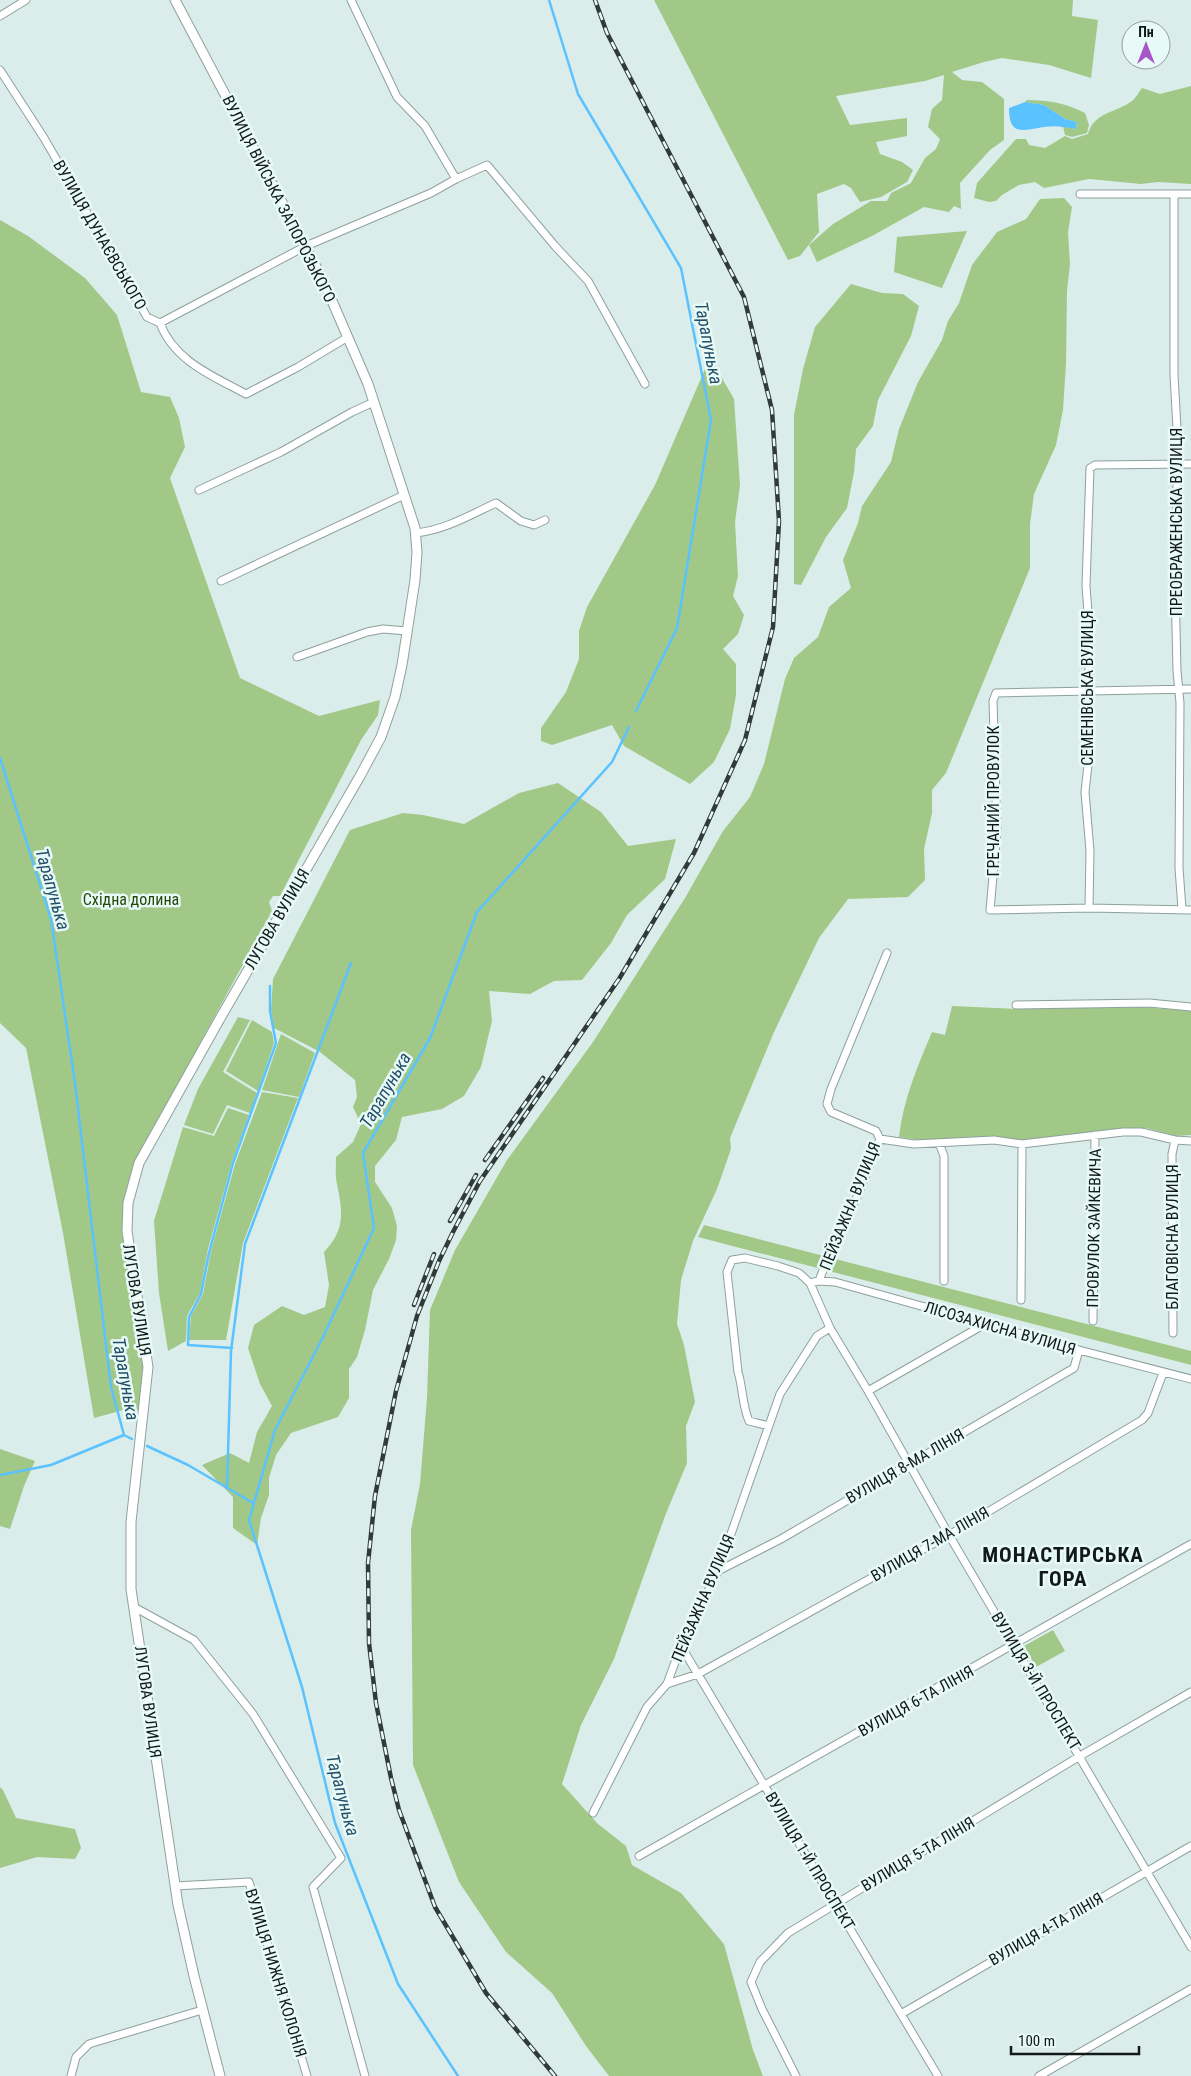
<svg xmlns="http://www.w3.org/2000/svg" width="1191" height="2076" viewBox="0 0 1191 2076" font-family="'Roboto Condensed',sans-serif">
<rect width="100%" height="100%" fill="#daedea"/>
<path fill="#a2c888" d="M654,0H1073L1072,16L1098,20L1091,78L1049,65L1002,58L984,62L952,72L962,80L982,82L1004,99V140L990,150L960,183L961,209L954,206L949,212L924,207L872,236L817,262L809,245L833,224L871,201H887L891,193L911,183L925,158L936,149L940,139L928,127L932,109L942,100L944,75L925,81L836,96L850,125L907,118V136L876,142L880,154L902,162L913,170L907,182L881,197L860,202L851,188L844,184L817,194L819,232L800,256L788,260Z
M1191,86V184L1158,182L1141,184L1089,179L1044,188L1035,182L1019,185L1002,195L996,201L989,202L974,198L977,183L1016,139H1026L1029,145L1045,148L1065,136L1072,139L1088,134C1094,112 1116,113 1132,101C1136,98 1139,92 1142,88L1160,94Z
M1027,100C1049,100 1065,103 1085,113L1089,125L1087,133L1072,137L1065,135L1063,126L1076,129L1077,122L1065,119L1044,105L1025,102Z
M1064,198L1072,207L1068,232L1070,264L1067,291L1066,364L1063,410L1056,445L1034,494L1030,524V568L946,773L932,790V813L924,849L925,880L908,897L848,899L819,938L774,1032L730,1138L731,1149L717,1189L693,1241L681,1280L677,1324L684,1345L695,1402L686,1426L687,1463L665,1516L614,1659L581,1725L562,1784L598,1824L626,1846L632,1865L681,1893L724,1944L753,2050L763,2076H609L586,2046L552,1993L506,1952L459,1882L413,1765L411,1530L420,1484L427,1398L430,1310L455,1250L507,1160L593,1042L685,898L723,831L750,797L764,764L785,679L794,658L818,637L829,607L851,588L843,560L858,523L862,506L891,462L899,429L918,382L942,340L948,321L959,303L972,265L997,232L1026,219L1040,199Z
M0,220L28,236L85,278L117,315L141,392L170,397L179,418L185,447L170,478L240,678L319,716L380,700L378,715L361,740L280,896H273L269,902L272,911L136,1161L124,1202L144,1369L140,1411L127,1409L94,1418L63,1233L26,1048L0,1023Z
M967,231L942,288L894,272L897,237Z
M851,284L882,293L903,294L919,306L911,336L878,400L873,426L856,449L854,472L847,508L826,537L801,585L794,584V415L803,369L815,327Z
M715,366L734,399L740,485L735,522L738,576L733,596L744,615L738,634L723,649L736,664V695L730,729L714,762L690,784L624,746L612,725L552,745L541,741V728L566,692L579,659V631L587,607L655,485L705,369Z
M558,783L601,812L628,846L676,839L665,879L627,915L611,943L582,980L554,981L530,994L489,991L492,1021L481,1067L464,1096L442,1109L402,1117L396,1140L375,1166V1182L392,1208L397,1226L396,1240L389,1259L373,1290L365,1330L357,1357L349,1369V1398L338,1417L291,1433L276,1455L269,1478V1495L261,1518L257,1545L233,1528V1497L202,1465L230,1453L249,1463L257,1432L272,1406L260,1384L248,1348L254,1325L282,1306L304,1315L325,1307L329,1285L324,1252C345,1230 343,1213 337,1184C335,1176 336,1166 336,1157L353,1142L361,1124L353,1107L357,1097L355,1080L320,1052L274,1028L271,1010L273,979L350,830L403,813L423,815L464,824L519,793Z
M952,1006L1020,1009L1142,1007L1191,1011V1135L1177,1136L1146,1128L1120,1129L1022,1140L990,1137L926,1141L899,1137C903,1100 918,1065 932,1032L945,1035Z
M238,1017L250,1020L223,1072L257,1093L250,1113L227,1105L213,1134L184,1125L198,1089Z
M252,1020L272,1032L274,1043L258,1091L226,1071Z
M281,1034L315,1053L299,1097L262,1090Z
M262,1092L298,1098L243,1243L226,1340H189L191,1316L203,1294L211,1251L235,1164Z
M228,1108L249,1115L232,1162L208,1249L200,1293L187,1316L186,1341L168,1351L159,1293L154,1221L183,1127L214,1136Z
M704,1225L1191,1351V1365L698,1237Z
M0,1449L35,1461L24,1486L10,1529L0,1526Z
M1053,1630L1065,1651L1036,1667L1024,1646Z
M0,1787L3,1790L16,1818L75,1829L81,1848L75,1859L37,1857L0,1868Z"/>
<path fill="#5ac2fe" d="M1025,102L1044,105L1065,119L1077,122L1076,129C1065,127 1055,125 1044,127C1023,130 1009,137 1009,108Z"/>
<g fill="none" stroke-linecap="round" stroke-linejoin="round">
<path stroke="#5ac2fe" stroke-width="2.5" d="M549,0L578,94L681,268L711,420L677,628L636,711
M0,758L51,919L75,1083L111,1387L124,1435L132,1439
M232,1348L188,1345L189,1317L201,1294L209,1253L233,1163L276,1043L270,1011V986
M147,1446L188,1465L253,1503
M0,1475L51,1465L124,1435
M227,1488L231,1351L245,1244L351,963
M458,2076L398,1984L335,1823L302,1687L249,1520L275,1430L323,1337L374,1228L363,1153L430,1038L477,912L612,762L629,727"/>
<g stroke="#8ea09d" stroke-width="9">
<path id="minor" d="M351,0L397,97L425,126L456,179
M0,16L26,0
M0,70L44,138L147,317L160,323C174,361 213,376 246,394L298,367L348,337
M1080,194H1191
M1174,194V375L1179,464L1177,479L1175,584L1177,671L1180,703L1179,868L1182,909
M160,323L306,246L431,193L456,179L487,165L555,246L588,281L645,384
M199,490L281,452L352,412L374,402
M416,533C445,530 470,515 496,503L521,521L534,525L545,520
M221,581L404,495
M297,657L367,632L383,629L407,631
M1191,689L996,693L993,701L997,831L990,910L1089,908L1191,910
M1089,908L1090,851L1085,792L1089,756L1087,721L1090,638L1086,586L1090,468L1095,465L1191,464
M1016,1005L1149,1003L1191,1007
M880,1139L914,1144L994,1140L1022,1144L1123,1132H1141L1175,1140L1191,1141
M939,1143L944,1156V1281
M819,1281L830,1251L857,1197L880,1139L876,1131L831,1112L827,1104L831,1089L887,953
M810,1283L819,1281L835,1282L1079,1350L1191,1379
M1021,1300L1022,1144
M1093,1321L1095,1135
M1173,1333L1172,1154L1175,1140
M868,1391L985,1324
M769,1426L749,1421C742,1405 743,1388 738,1372L727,1272L732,1260L745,1258L778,1266L799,1273L810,1283L830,1328L868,1391L949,1535L1191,1947
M718,1571L781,1539L1074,1368L1079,1350
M134,1607L194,1640L253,1714L341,1858L313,1887L365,2076
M681,1646L938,2076
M667,1684L698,1674L949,1535L1142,1420L1148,1413L1163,1373
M593,1813L647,1707L667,1684L681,1646L718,1571L780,1394L817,1336L830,1328
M639,1856L1191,1544
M175,1886L249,1882L307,2076
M901,2014L1191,1846
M71,2076L76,2057L89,2044L202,2010
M796,2076L762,2009L751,1982L760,1962L788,1933L1080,1756L1191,1692
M1039,2076L1191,1989"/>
</g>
<g stroke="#8ea09d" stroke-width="11">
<path id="tertiary" d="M175,0L323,280L368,384L415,528L417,552L415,580L402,665L395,697L381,737L360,776L218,1022L139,1163L128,1203L127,1231L148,1367L131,1522V1589L178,1905L194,1976L220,2076"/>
</g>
<use href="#minor" stroke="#fff" stroke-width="7"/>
<use href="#tertiary" stroke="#fff" stroke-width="9"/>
<g stroke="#313a39" stroke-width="4.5">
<path id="rail" d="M485,1160L543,1078
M450,1221L476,1175
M414,1305L434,1254
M555,2076L486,1993L473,1971L435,1907L399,1810L391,1778L376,1703L369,1643L368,1563L375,1496L396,1391L417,1316L439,1261L453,1232L480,1181L619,979L694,853L745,740L773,627L779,521L772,410L744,297L607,33L595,0"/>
</g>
<use href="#rail" stroke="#e7faf7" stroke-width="2.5" stroke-dasharray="8" stroke-linecap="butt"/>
</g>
<g text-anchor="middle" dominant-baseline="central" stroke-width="5" stroke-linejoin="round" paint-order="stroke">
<g font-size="16" fill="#121918" stroke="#e7faf7">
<text transform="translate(279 199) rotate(63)">ВУЛИЦЯ ВІЙСЬКА ЗАПОРОЗЬКОГО</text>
<text transform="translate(100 235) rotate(60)">ВУЛИЦЯ ДУНАЄВСЬКОГО</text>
<text transform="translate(1176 522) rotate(-90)">ПРЕОБРАЖЕНСЬКА ВУЛИЦЯ</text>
<text transform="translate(1087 688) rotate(-90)">СЕМЕНІВСЬКА ВУЛИЦЯ</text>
<text transform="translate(993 801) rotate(-90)">ГРЕЧАНИЙ ПРОВУЛОК</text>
<text transform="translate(277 919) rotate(-60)">ЛУГОВА ВУЛИЦЯ</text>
<text transform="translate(850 1206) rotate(-68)">ПЕЙЗАЖНА ВУЛИЦЯ</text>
<text transform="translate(1094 1228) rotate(-89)">ПРОВУЛОК ЗАЙКЕВИЧА</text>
<text transform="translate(1172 1237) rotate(-90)">БЛАГОВІСНА ВУЛИЦЯ</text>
<text transform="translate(137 1300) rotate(81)">ЛУГОВА ВУЛИЦЯ</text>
<text transform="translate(1000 1328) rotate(16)">ЛІСОЗАХИСНА ВУЛИЦЯ</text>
<text transform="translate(905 1466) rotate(-30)">ВУЛИЦЯ 8-МА ЛІНІЯ</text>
<text transform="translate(930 1544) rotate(-30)">ВУЛИЦЯ 7-МА ЛІНІЯ</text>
<text transform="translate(703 1598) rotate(-67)">ПЕЙЗАЖНА ВУЛИЦЯ</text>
<text transform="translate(1036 1681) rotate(59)">ВУЛИЦЯ 3-Й ПРОСПЕКТ</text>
<text transform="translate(916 1701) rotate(-29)">ВУЛИЦЯ 6-ТА ЛІНІЯ</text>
<text transform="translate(148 1702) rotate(82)">ЛУГОВА ВУЛИЦЯ</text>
<text transform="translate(918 1854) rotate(-31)">ВУЛИЦЯ 5-ТА ЛІНІЯ</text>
<text transform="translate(810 1861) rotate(59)">ВУЛИЦЯ 1-Й ПРОСПЕКТ</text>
<text transform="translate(1046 1929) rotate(-30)">ВУЛИЦЯ 4-ТА ЛІНІЯ</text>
<text transform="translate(276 1973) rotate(73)">ВУЛИЦЯ НИЖНЯ КОЛОНІЯ</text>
</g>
<g font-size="16" fill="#274707" stroke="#e7faf7">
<text x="131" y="899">Східна долина</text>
</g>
<g font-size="18" font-style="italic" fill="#244f68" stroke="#e7faf7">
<text transform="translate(709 343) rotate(79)">Тарапунька</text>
<text transform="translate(53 889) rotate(74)">Тарапунька</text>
<text transform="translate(385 1090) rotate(-60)">Тарапунька</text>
<text transform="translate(126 1379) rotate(80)">Тарапунька</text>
<text transform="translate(343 1795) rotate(75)">Тарапунька</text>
</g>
<g font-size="21" font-weight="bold" letter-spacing="1" fill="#121918" stroke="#e7faf7">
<text x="1063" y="1555">МОНАСТИРСЬКА<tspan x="1063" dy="24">ГОРА</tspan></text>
</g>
</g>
<g transform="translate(1146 45)"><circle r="24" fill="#e7faf7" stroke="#92a09e"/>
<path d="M0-4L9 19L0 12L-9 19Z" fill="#a656c7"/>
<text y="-8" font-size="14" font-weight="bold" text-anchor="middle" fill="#121918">Пн</text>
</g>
<path d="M1011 2046v8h128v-8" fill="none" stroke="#121918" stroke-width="2.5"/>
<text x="1018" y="2046" font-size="15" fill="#121918" stroke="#e7faf7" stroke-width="4" paint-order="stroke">100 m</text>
</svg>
